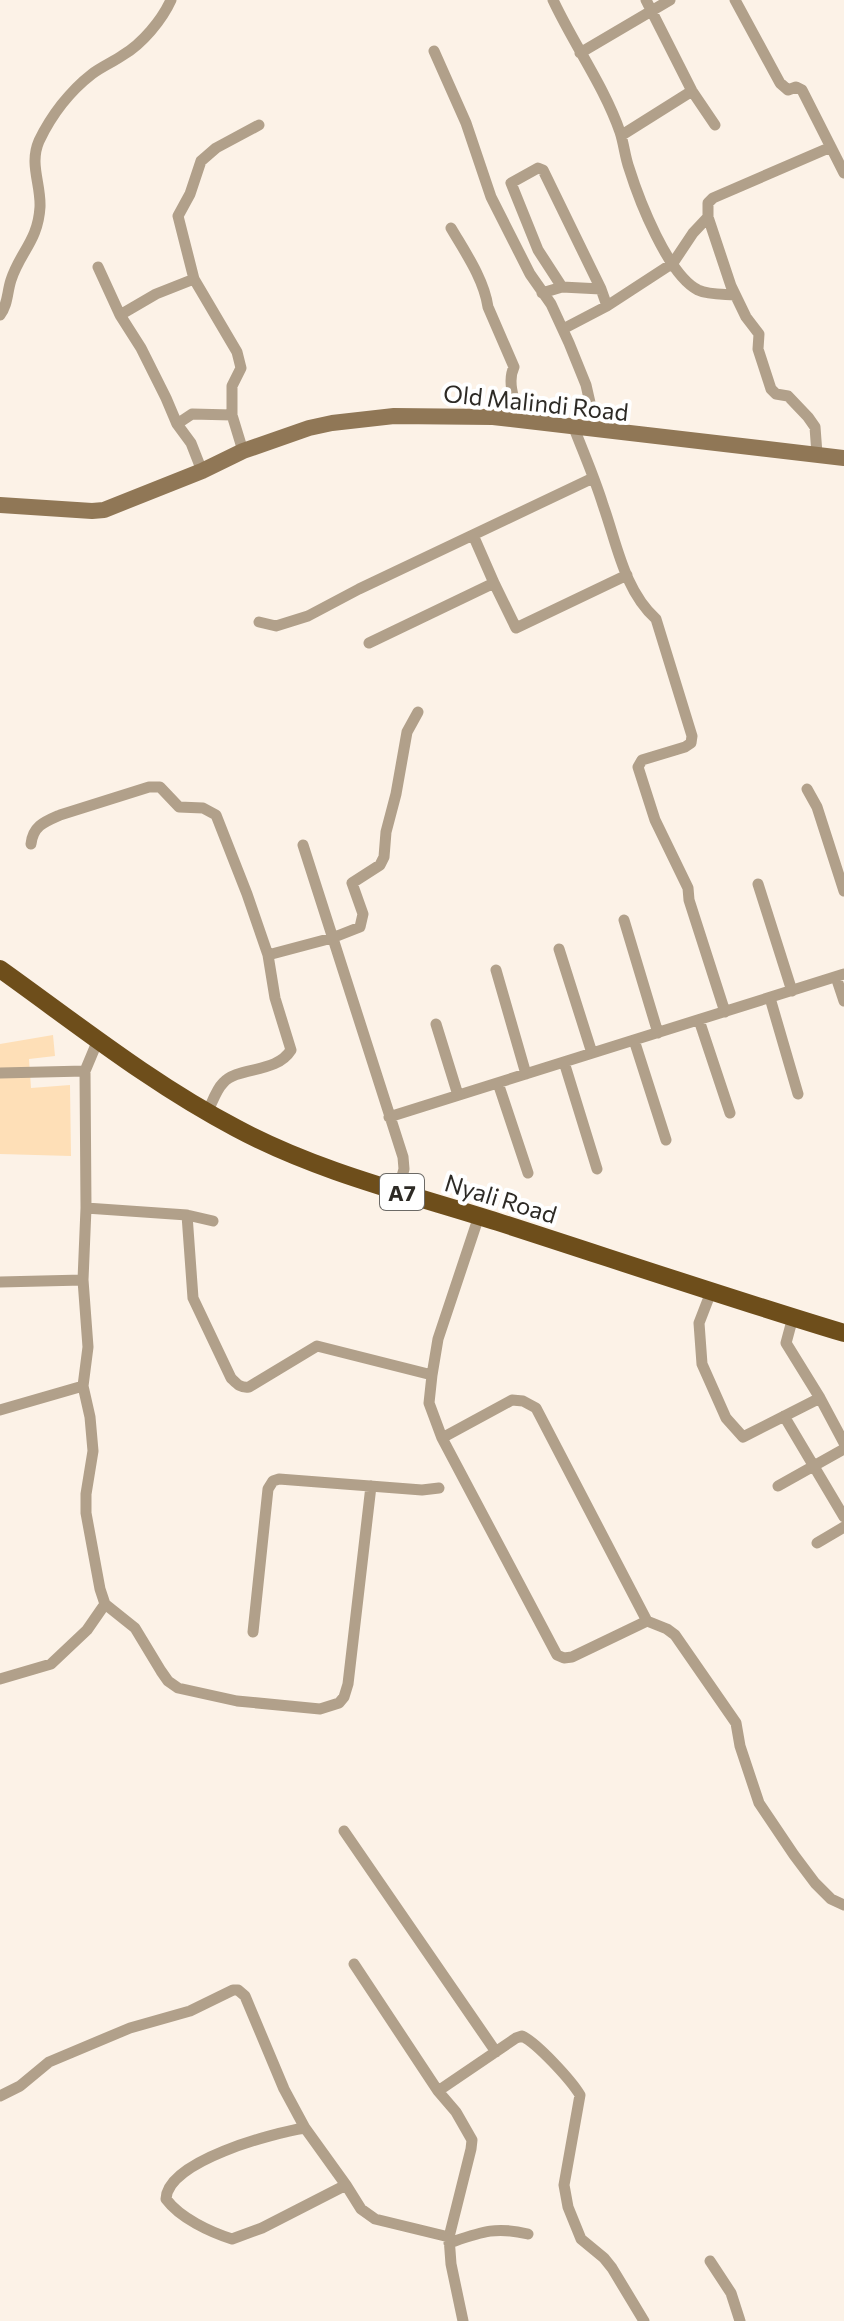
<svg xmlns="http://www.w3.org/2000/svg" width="844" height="2321" viewBox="0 0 844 2321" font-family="Commissioner,sans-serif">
<rect width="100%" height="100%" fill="#fcf2e7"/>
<path fill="#fedfb7" d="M53,1035L55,1056L29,1059L31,1088L70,1085L71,1156L0,1154V1044Z"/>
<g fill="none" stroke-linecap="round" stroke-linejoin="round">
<path stroke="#b1a08a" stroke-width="11" d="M553,0C574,45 604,86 620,132C624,144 625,157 629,168C639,200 668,275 698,290C709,295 723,294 735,295
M646,0L692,91L715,125
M735,0L780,83L788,90L796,87L802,90L844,173
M434,51L466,123L491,197L530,274L551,304L569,343L586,385L596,429
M580,53L670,0
M622,135L692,91
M708,217L731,286L746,317L759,334L758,349L771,389L776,394L788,396L808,417L815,427L817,454
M451,228C465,252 484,279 488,307L514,367C506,383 516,405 521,422
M98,267L120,315L141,348L166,398L177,424L191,443L202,471
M194,279L178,216L190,194L201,161L216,148L259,125
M562,287L538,250L511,183L538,168L543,170L601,289
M542,293L562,287L601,289L607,306
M0,315C8,305 7,292 11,280C20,252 38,241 40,207C41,184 29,164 39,141C51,116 70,91 92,74C101,67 113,62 123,55C142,44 162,20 171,0
M120,315L156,294L194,279L237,352L241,368L232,386V415L243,451
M563,329L607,306L673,263L693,233L708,217V203L713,198L831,147
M177,424L192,414L232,415
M574,428C584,454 595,479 603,505C617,544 624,590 656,619L692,736L691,743L685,747L642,760L638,767L655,820L688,888L689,900L725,1012
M473,535L494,583L516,628L627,575
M259,622L276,626L308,616L359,589L593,478
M369,643L494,583
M807,789L817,807L844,891
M31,844C33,826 44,822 60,815L149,787H160L179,807L203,808L216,815L247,894L268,955L275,998L291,1050C276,1074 238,1066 223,1083C216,1090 212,1103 208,1111
M303,845L403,1157L404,1169L398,1191
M758,884L792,991
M624,920L658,1033
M559,949L592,1053
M268,955L332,938L360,927L363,914L352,883L380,865L384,857L386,832L396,794L407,732L418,712
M496,970L526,1074
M836,977L844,1001
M770,998L798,1094
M699,1020L730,1113
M436,1024L458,1095
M634,1040L666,1140
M564,1062L597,1169
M0,1073L85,1071
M498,1083L528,1173
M389,1117L844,974
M86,1208L187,1215L213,1221
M187,1215L193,1298L231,1378C237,1384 240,1388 249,1387L317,1346L432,1375
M479,1216L438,1339L432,1375L429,1403L442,1438L557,1655L564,1658L572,1657L647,1621
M83,1280L88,1347L83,1386L90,1417L93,1451L86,1494V1513L100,1589L105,1604L135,1628L161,1671L168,1681L178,1688L237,1701L320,1709L339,1703L344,1697L348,1684L371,1486
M0,1282L83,1280L86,1208L85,1071L98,1040
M711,1292L699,1323L702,1364L726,1418L743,1437L820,1398L786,1343L793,1317
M820,1398L844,1443
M0,1410L83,1386
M784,1416L844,1517
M442,1438L512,1400L523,1401L536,1408L647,1621L667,1629L675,1635L736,1723L740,1746L759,1803L794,1855L815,1883L831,1899L844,1905
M778,1486L844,1449
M817,1543L844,1527
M253,1632L268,1489L273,1481L279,1479L422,1490L439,1488
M0,1679L51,1664L87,1630L105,1604
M344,1831L496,2052
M354,1964L438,2091L456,2112L472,2140L471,2149L449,2237L451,2264L463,2321
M438,2091L516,2038L522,2036C537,2043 571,2080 580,2095L564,2185L568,2207L581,2239L604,2258L612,2268L644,2321
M0,2096L20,2086L49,2062L130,2028L190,2011L233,1990H238L245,1996L284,2089L305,2128
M346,2185L262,2228L232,2239C210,2232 180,2218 166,2199C167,2161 273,2133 305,2128L346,2185L361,2209L375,2219L449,2237
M449,2243C481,2232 495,2226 528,2234
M710,2261L731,2293L740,2321"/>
<path stroke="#907756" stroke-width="16" d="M0,505L92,511L104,510L202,471L243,451L309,428L332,423L394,416L493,417L844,458"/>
<path stroke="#6e4e1b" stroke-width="18" d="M0,969C77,1024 152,1084 236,1128C318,1172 410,1194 498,1222C613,1259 728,1298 844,1333"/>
</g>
<g text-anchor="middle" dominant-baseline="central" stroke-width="8" stroke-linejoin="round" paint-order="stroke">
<rect fill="#fff" stroke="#6c6a66" stroke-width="2" x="380" y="1174" width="44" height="36" rx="6"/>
<g font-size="22" font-weight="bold" fill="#2d2a25">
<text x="402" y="1192">A7</text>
</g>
<g font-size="24" fill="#2d2a25" stroke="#fff">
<text transform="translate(536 402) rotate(6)">Old Malindi Road</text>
<text transform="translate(501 1198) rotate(17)">Nyali Road</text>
</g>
</g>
</svg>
